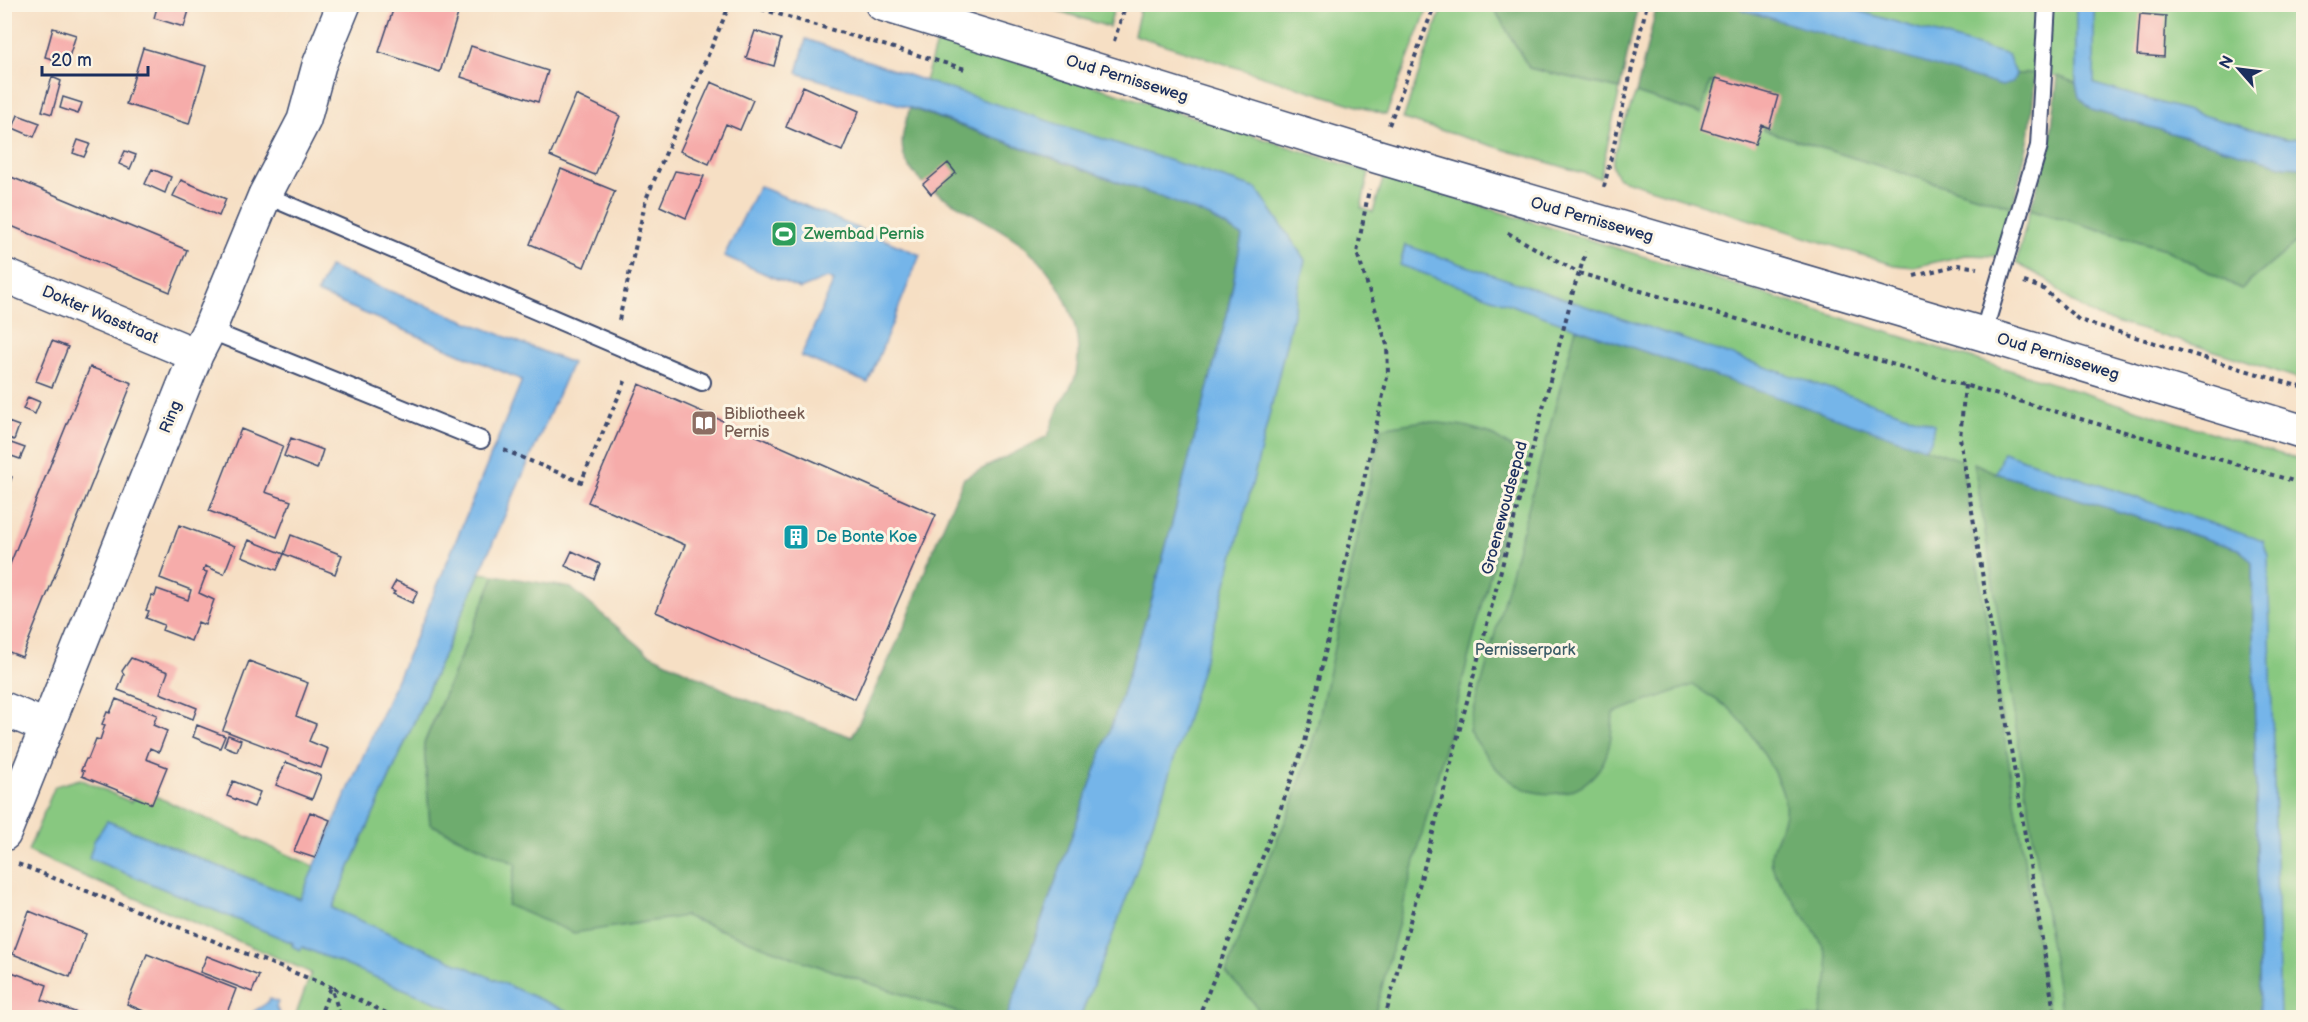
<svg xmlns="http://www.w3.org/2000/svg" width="2308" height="1022" viewBox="0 0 2308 1022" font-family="'Balsamiq Sans',sans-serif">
<rect width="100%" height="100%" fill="#fcf5e5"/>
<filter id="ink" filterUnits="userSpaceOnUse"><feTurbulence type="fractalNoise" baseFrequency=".0167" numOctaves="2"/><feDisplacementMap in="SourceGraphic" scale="12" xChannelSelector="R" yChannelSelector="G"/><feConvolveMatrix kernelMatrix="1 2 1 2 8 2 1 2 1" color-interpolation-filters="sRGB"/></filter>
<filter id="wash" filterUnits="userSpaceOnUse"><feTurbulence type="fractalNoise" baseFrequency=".008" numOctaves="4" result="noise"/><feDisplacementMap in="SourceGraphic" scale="24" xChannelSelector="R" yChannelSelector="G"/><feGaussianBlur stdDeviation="1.35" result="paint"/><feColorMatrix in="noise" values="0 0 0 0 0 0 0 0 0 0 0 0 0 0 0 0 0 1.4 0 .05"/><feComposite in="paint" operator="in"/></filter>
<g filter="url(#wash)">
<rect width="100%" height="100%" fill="#f6dfc4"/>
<path fill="#88c880" stroke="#527c6f" stroke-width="1.5" d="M1040,5H1115L1109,27Z
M1141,5V4L1429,5L1386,115L1134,35Z
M1443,5H1492L1529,68L1620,89L1600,178L1403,119Z
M1838,5H2076V83C2055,75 2038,73 2016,74L2008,55Z
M2094,5H2303V138L2286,139L2093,84Z
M938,37L1369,172L1361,208L1373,212L1384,176L2303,461V1017H1030L1273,213L925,81Z
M1710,82L1772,100L1763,130L2013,207L1997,256L1966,255L1914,267L1894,265L1618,178L1612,165L1619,136L1636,93L1700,114Z
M2030,209L2165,249L2241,289L2303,237V380L2215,351L2097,317L2069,300L2048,280L2016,263Z
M480,573L495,575L424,743L430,824L516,864L512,884L622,926L684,916L800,960L971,1017H295L311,973C218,930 121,895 28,851L55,786L80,779L131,802L139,789L316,867L300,899L107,821L300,949L335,909L332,908Z"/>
<path fill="#6eac6e" stroke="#446e66" stroke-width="1.5" d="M1492,5H1638L1620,89L1529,68Z
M1657,5H1736L1743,10L2012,83L2016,74L2036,73L2029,138L2013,207L1763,130L1771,100L1710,82L1701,114L1636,93Z
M2058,76L2076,83L2079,97L2092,110L2285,166L2303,167V237L2241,289L2165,249L2030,209L2049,152Z
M910,108L1166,199L1210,217L1242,236L1227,315L1152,599L1118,707L1007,1017H971L800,960L685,916L574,933L507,905L516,864L430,824L424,744L495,575L571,588L648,653L742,698L852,737L903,630L932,552L964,478L1048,436C1052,425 1056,413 1061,402C1066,393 1074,384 1076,374C1086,324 1058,273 1019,242C1003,230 983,220 965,209C945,198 920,185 908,165C897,147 904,126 910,108Z
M1576,328L1961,460L2049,1017H1820C1821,999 1831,983 1828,964C1824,938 1802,914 1788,893C1782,885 1774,875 1772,866C1768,846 1782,832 1785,813C1789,788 1748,723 1727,707C1716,699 1704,693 1693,685L1613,713C1612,734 1610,758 1595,774C1572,800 1532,799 1507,778C1492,767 1480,746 1469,731Z
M1423,421L1464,426L1489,433L1522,454L1374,1017H1263L1254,1003L1226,973L1262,876L1293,803L1317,727L1381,428Z
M1974,463L1996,473L2241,550L2249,555L2252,562L2260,1017H2062Z"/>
<path fill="#74b5e9" stroke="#4872a4" stroke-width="1.5" d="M1736,5H1838L2008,55L2016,74L2012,83L2002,86L1743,10Z
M2076,5H2094V84L2286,139L2303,138V167L2285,166L2092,110L2079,97L2076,83Z
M806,39L925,81L1257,189L1305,260C1248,518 1181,774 1080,1017H1007L1118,707L1152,599L1227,315L1242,236L1210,217L1166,199L924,112L797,73Z
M759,186L920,255L868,383L801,356L834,281L827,278L800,289L724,256Z
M1405,245L1934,424L1931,441L1924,448L1576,328L1400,265Z
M329,267L572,363L332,908L580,1017H472L302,947L300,950L292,946L293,943L89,858L94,841L107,821L300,899L424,618L522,380L317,293Z
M2003,452L2263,541L2268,556L2280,1017H2260L2252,562L2241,550L1996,473Z
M270,999L278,1002L276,1007L281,1017H249C253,1008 265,1008 270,999Z"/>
<g id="blocks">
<path fill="#f6acaa" d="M158,4H191L184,27L154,18Z
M395,4H461L440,72L379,52Z
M2140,14L2166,16L2164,57L2137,55Z
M53,28L76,35L67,63L45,57Z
M755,31L781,39L774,66L746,58Z
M471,46L548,71L538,102L461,77Z
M143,48L206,66L189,124L126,104Z
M52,77L61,81L52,114L42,111Z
M1716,78L1778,96L1769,128L1762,125L1755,145L1701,129Z
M711,82L753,100L740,130L726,124L709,164L680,151Z
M803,86L859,111L842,151L786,127Z
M576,95L620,116L595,175L550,156Z
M63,97L82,103L78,114L60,108Z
M18,115L40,123L34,137L13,128Z
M78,140L90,144L84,157L73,153Z
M125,151L136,155L130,169L119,164Z
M948,163L956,173L931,194L923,184Z
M152,169L171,177L165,193L145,184Z
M561,169L615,191L584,267L530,244Z
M675,171L704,176L686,218L660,206Z
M4,174L187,250L170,292L4,223Z
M181,180L226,199L219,216L173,196Z
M52,341L68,347L52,387L36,381Z
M90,367L132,383L22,657L4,650V579Z
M639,384L936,515L855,699L656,612L685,545L588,502Z
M28,397L40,402L35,414L23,409Z
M8,422L19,426L14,440L4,436Z
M241,429L283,446L265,492L291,501L277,537L209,511Z
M291,438L323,450L317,469L284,456Z
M11,443L25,448L20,459L6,454Z
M4,474L12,477L8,489L4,487Z
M179,525L235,546L224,574L205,566L203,571L207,572L199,593L214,600L205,625L198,622L191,641L162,630L164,625L146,618L149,611L146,610L152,595L155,596L157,589L188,600L191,590L160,578Z
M291,535L342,555L335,574L284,554L277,570L242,556L249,540L284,554Z
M572,551L600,564L594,579L565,566Z
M396,581L418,591L412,603L393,594L395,592L391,590Z
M131,658L168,672L160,693L197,708L193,719L118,690L124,675L122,671Z
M249,661L308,683L296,716L316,724L309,741L328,749L321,768L223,730Z
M116,699L157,715L153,725L167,731L159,752L150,748L146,759L167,767L152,804L82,776L84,771L81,770L86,759H88L96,739L100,740L105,725L102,724L107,712L110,713Z
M197,725L225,736L220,748L193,737Z
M228,735L241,740L237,751L224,746Z
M286,762L321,776L312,799L276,785Z
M233,781L260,792L254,807L227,796Z
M310,812L330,820L315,858L294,851Z
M29,911L86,934L70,977L13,954Z
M147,954L236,989L225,1018H160L127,1004Z
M207,956L259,976L252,992L200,972Z
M6,970L47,985L42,1000L91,1018H4Z"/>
</g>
</g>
<g filter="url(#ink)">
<use href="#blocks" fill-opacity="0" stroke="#3c496d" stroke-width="1.5"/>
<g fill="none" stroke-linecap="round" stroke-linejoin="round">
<g stroke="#3c496d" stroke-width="20">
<path id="service" d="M265,195L702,382
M209,330L481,440
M1983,334L2039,146L2047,4"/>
</g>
<g stroke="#3c496d" stroke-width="36">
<path id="minor" d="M4,275L196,355
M4,709L47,727
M4,834L196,355L209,330L265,195L304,120L319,65L344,4"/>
</g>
<g stroke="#3c496d" stroke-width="36">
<path id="tertiary" d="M882,4L1379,157L1983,334L2304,432"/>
</g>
<path stroke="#3c496d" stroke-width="4" stroke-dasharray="4.5 4.5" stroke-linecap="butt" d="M744,4L965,69
M1114,41L1126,4
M1389,125L1435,4
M1604,187L1647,4
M1508,233L1579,273L2304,484
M1914,276L1958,265L1977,268
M2024,282L2042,288L2079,320L2304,388
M619,320L646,199L730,4
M1965,385L1960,438L2055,1018
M504,450L581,482L627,377
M18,864L331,987L341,1018
M319,1018L331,987L397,1018
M1198,1018L1265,851L1305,742L1388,373L1387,345L1357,253L1369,189
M1385,1018L1574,288L1586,252"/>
<use href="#service" stroke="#fff" stroke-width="16"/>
<use href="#minor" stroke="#fff" stroke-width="33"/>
<use href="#tertiary" stroke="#fff" stroke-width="33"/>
</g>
</g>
<defs>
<g id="stadium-square" transform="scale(1.35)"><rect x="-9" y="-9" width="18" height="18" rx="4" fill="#2e9e5b" stroke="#fcf5e5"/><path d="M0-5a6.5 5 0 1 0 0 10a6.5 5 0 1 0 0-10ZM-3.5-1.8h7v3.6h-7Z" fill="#fff"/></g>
<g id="library-square" transform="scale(1.35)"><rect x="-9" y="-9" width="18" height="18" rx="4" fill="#8d6e63" stroke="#fcf5e5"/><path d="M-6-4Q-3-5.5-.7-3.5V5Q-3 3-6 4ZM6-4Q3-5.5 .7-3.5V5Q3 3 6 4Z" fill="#fff"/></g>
<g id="building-square" transform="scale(1.35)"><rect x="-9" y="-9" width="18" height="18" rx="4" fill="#0f9aa8" stroke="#fcf5e5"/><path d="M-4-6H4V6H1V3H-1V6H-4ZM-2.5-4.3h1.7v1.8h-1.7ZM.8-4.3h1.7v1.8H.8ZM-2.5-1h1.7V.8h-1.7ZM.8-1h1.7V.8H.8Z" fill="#fff"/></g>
</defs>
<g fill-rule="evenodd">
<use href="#stadium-square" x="784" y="234"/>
<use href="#library-square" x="704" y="423"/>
<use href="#building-square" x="796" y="537"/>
</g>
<g text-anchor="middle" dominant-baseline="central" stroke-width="6" stroke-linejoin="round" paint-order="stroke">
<g font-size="16" fill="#1b2f5e" stroke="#fcf5e5">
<text transform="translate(1127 79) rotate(17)">Oud Pernisseweg</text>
<text transform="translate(1592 220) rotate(16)">Oud Pernisseweg</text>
<text transform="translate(100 315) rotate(23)">Dokter Wasstraat</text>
<text transform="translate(2058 357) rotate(17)">Oud Pernisseweg</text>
<text transform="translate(171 417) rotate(-68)">Ring</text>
<text transform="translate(1505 508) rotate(-75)">Groenewoudsepad</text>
</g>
<g font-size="16" fill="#27864d" stroke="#fcf5e5" text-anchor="start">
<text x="804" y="234">Zwembad Pernis</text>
</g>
<g font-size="16" fill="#785e54" stroke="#fcf5e5" text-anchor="start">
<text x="724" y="414">Bibliotheek<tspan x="724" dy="18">Pernis</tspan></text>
</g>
<g font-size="16" fill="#0d838f" stroke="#fcf5e5" text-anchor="start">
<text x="816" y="537">De Bonte Koe</text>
</g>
<g font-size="16" fill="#3c5d68" stroke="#fcf5e5">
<text x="1525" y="650">Pernisserpark</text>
</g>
</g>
<rect width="2308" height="1022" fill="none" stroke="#fcf5e5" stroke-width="24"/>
<g transform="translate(2239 69) rotate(298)" stroke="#fcf5e5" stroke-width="4.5" paint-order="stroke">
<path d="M0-4.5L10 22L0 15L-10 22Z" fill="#1b2f5e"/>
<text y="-9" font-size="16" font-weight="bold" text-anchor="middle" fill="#1b2f5e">N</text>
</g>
<path d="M42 66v9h106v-9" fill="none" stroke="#1b2f5e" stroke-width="3"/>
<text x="51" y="66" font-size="18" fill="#1b2f5e" stroke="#fcf5e5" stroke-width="4.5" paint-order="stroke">20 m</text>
</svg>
